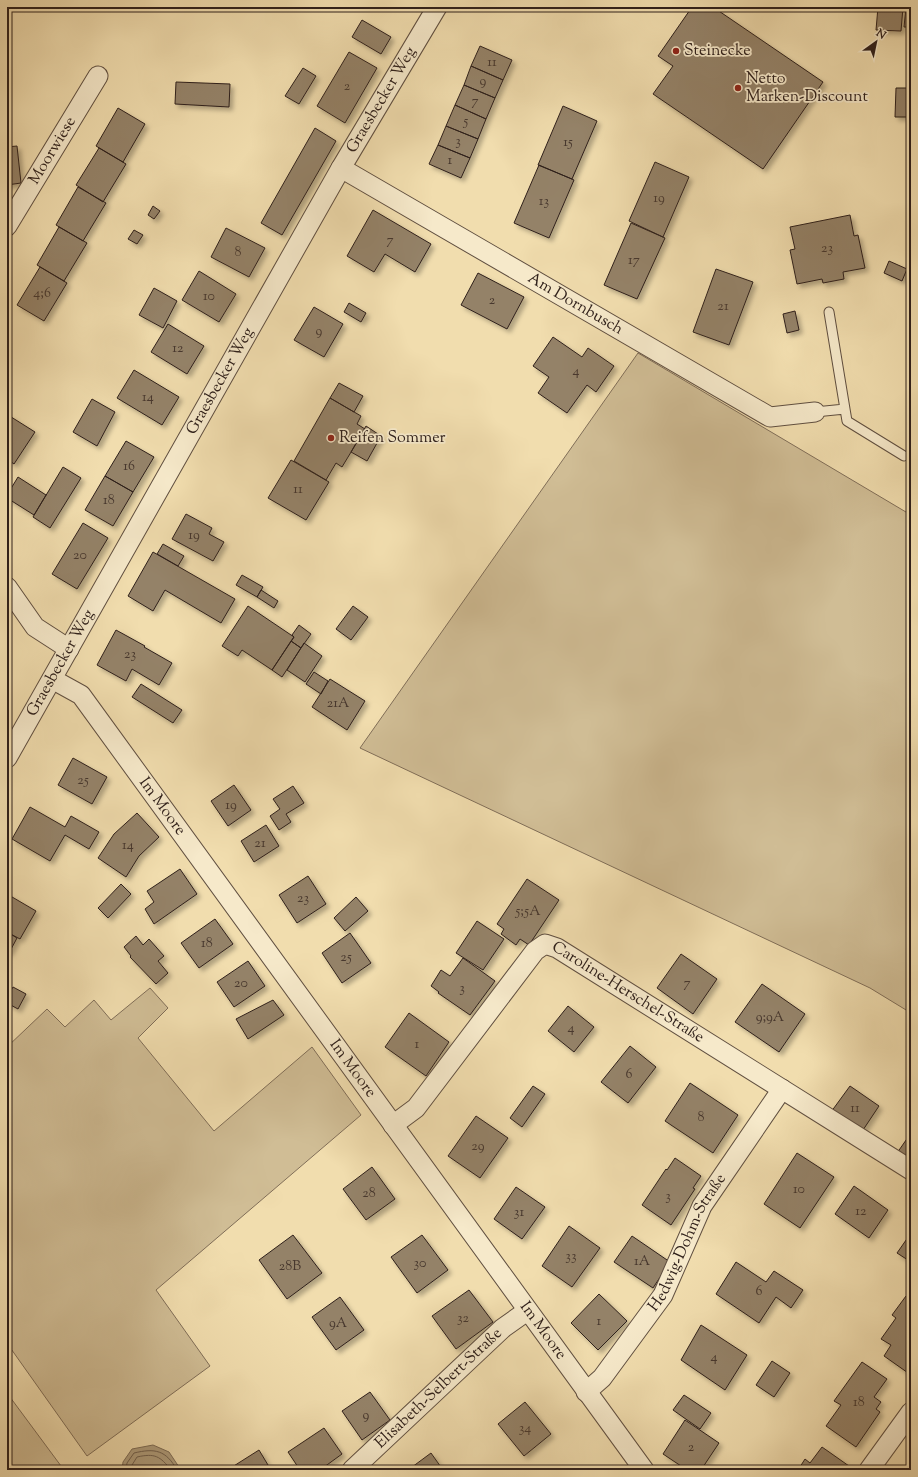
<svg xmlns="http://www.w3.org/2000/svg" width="918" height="1477" viewBox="0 0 918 1477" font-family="'Sorts Mill Goudy',serif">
<defs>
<filter id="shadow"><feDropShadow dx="3.5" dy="3.5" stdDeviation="2" flood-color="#0004"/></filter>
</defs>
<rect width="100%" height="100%" fill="#f1ddae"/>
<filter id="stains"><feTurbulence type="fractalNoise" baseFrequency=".005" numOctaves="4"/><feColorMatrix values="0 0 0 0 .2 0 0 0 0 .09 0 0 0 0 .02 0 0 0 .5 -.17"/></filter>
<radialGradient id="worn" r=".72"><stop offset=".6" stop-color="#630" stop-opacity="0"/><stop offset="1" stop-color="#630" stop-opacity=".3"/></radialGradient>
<path fill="#d0bd95" stroke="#806e58" d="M638,353L911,515V1013L870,988L360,748Z
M150,988L168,1008L138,1038L214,1131L312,1047L361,1115L156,1290L210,1366L87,1456L9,1346H7V1047L47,1009L65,1027L94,1000L111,1020Z
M7,1393L64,1470H7Z"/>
<path fill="#af9d7c" stroke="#7c6b55" d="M153,1445L169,1452L181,1470H122L123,1462L132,1449Z"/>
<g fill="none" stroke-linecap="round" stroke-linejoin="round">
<path stroke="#6f5e4c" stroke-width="1" d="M126,1470L127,1463L134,1453C155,1448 166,1450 177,1470
M131,1470L132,1465L137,1457C155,1453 160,1456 171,1470"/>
</g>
<path fill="#948267" stroke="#2f201b" filter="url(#shadow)" d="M692,7H713L823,82L763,169L653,94L673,66L658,56Z
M878,7H903L901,31L876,30Z
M906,7H911V27H904Z
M362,20L391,37L381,54L352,37Z
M480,46L512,60L503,80L471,66Z
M349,52L377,68L345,123L317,106Z
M471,66L503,80L495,98L464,85Z
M303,68L316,76L299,104L285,96Z
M176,82L230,84L229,107L175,104Z
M464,85L495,98L486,119L455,105Z
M896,88H911V117H895Z
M455,105L486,119L478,139L446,126Z
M563,106L597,121L572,179L538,165Z
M118,108L145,124L123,162L96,146Z
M446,126L478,139L470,158L438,145Z
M315,128L336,141L282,235L261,223Z
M438,145L470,158L461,178L429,164Z
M17,146L21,183L7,185V147Z
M99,148L126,164L103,202L76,185Z
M655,162L689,177L663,237L629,221Z
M539,165L574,180L549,238L514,223Z
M78,187L106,203L83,241L56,225Z
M153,206L160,211L154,219L148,215Z
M373,210L431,244L415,272L385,254L374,272L347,256Z
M850,215L854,236L858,235L865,268L843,272L844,279L823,283L822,279L797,284L790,250L795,249L790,227Z
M631,223L665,238L637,299L604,285Z
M59,227L87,243L64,281L37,265Z
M226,228L265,248L249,277L211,257Z
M134,230L143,235L137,244L128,239Z
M889,261L907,269L902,281L884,273Z
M40,267L67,283L44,321L17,305Z
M716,269L753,282L729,345L693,332Z
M199,271L236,294L219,322L182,300Z
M478,273L524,297L507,329L461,305Z
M154,288L177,301L163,328L139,315Z
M349,303L366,313L361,322L344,312Z
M314,307L343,324L324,357L294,340Z
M795,311L799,330L787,333L783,314Z
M168,324L204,346L187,374L151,352Z
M553,337L582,357L588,348L614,366L596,392L587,385L567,413L538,393L549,377L533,366Z
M134,370L179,397L162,425L117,398Z
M339,383L363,396L354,412L330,398Z
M330,398L361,416L357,424L365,429L342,467L336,463L326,480L294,461Z
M92,399L115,412L97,446L73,432Z
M8,415L35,432L14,464L7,459Z
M366,426L381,436L367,461L351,452Z
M126,441L154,457L133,492L105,476Z
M291,460L329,482L306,520L268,498Z
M63,467L81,478L50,528L33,517Z
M105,476L133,492L113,526L85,510Z
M18,477L46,495L34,515L7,498V495Z
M186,514L212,528L209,534L224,542L213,561L172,539Z
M83,523L108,538L77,589L52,574Z
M163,544L184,556L178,566L157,554Z
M153,552L235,599L221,623L165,590L153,611L128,596Z
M242,575L263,587L257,597L236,585Z
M261,590L278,601L274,608L257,597Z
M248,606L294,637L272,670L242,650L238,656L222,646Z
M353,606L368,617L351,640L336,629Z
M299,625L311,634L301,648L291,641L294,637L292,635Z
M116,630L145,646L144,647L172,663L159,685L132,669L126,681L97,665Z
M291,641L301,648L282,677L272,670Z
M304,643L322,656L305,682L287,670Z
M314,672L328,681L321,694L306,684Z
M330,679L365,701L347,730L312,707Z
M141,684L182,710L173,723L132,697Z
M73,758L107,777L92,804L58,785Z
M234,785L251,810L228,826L211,801Z
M293,786L304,803L286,814L291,822L279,830L270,816L280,809L273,799Z
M30,807L65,827L71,816L99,832L89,849L65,835L50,861L12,839Z
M137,813L159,837L139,856L126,877L98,858L114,834Z
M266,825L279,846L254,862L241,841Z
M180,869L197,894L154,924L145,909L154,902L147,891Z
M308,876L326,904L297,923L279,895Z
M527,879L559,900L529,945L520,939L516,945L501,934L504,929L497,924Z
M121,884L131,894L108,918L98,908Z
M7,894L36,911L20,939L7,932Z
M356,897L368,911L345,931L334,918Z
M215,919L233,944L199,968L181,943Z
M477,921L504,939L483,970L456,953Z
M7,932L17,938L9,953L7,952Z
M350,933L371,963L342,983L322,953Z
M136,936L143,945L149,939L164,956L158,961L168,973L156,984L130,957L131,956L124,947Z
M681,954L717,979L693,1014L657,988Z
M463,958L495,981L470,1015L438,993L439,992L431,986L441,970L450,976Z
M248,961L265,986L234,1007L217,982Z
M762,984L805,1014L779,1052L735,1022Z
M13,987L26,994L18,1009L7,1003V997Z
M273,1000L284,1015L248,1039L236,1019Z
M568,1006L594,1027L574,1052L548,1031Z
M409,1013L449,1042L426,1076L385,1047Z
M630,1046L656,1067L628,1103L601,1082Z
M690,1083L738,1115L713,1153L665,1121Z
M533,1086L545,1094L522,1127L510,1118Z
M850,1086L879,1106L861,1133L831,1112Z
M476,1116L508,1138L480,1178L448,1156Z
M911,1133V1163L897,1153Z
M797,1153L834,1177L800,1228L764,1204Z
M675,1158L701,1176L693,1188L695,1189L671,1225L642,1205L666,1169L667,1170Z
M372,1167L395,1199L366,1220L343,1189Z
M854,1186L888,1210L869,1238L835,1214Z
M516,1187L545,1207L522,1239L494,1219Z
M569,1226L600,1248L572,1287L542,1266Z
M911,1233V1262L897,1253Z
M293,1235L322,1273L287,1299L259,1260Z
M422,1235L448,1270L417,1293L391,1257Z
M632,1236L670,1262L653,1288L614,1262Z
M736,1262L766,1282L774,1271L803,1290L791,1308L776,1297L759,1323L716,1294Z
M469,1290L493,1322L456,1349L432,1316Z
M599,1294L627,1321L598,1350L571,1323Z
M906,1296L911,1299V1375L884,1356L891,1345L881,1339L896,1318L892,1315Z
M340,1297L364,1330L336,1350L312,1317Z
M701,1325L747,1355L725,1390L681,1360Z
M772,1361L790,1373L774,1397L756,1385Z
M862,1362L887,1379L874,1397L881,1402L876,1409L880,1412L856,1447L826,1426L841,1405L834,1401Z
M370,1392L390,1420L362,1440L342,1411Z
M684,1395L711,1413L700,1429L673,1410Z
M525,1402L551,1434L524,1456L498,1424Z
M685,1420L719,1443L701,1470H687L663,1454Z
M324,1428L342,1454L320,1470H300L288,1452Z
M822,1447L849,1466L846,1470H798L805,1459L810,1463Z
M259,1450L271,1470H229V1469Z
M431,1453L443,1470H408Z"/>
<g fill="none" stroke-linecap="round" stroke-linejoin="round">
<g stroke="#604f40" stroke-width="11">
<path id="lane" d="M845,409L847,421L904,456
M815,412L845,409L829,312"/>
</g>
<g stroke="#604f40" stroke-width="21">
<g id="street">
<path id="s1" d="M341,168L770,417L815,412"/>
<path id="s2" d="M7,226L98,76"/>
<path d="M7,587L35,627L69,649"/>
<path id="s3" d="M52,679L81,695L644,1470"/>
<path id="s4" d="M7,758L341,168L437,7"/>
<path id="s5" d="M393,1125L416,1108L535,951L545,944L557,948L911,1170"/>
<path id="s6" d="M586,1392L602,1378L663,1295L702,1206L782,1089"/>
<path id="s7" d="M352,1470L503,1328L527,1311"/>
<path d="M869,1470L911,1412"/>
</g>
</g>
<use href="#lane" stroke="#f6e9ca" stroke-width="9"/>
<use href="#street" stroke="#f6e9ca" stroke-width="19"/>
</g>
<g fill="#8f2418" stroke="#f6e9ca" stroke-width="1.5">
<circle cx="676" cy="51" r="4"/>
<circle cx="738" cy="88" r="4"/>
<circle cx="331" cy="438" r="4"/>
</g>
<g text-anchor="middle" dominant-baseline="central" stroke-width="3.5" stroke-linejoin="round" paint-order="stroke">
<g font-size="14" fill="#48382e">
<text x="492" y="63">11</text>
<text x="483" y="82">9</text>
<text x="347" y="87">2</text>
<text x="475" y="102">7</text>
<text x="466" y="122">5</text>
<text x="458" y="142">3</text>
<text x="568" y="143">15</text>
<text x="450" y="161">1</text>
<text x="659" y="199">19</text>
<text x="544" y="202">13</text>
<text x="390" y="241">7</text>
<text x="827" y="249">23</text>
<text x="238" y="253">8</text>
<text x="634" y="261">17</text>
<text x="42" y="294">4;6</text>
<text x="209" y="297">10</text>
<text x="492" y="301">2</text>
<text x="723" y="307">21</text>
<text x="319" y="332">9</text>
<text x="178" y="349">12</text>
<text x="576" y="372">4</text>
<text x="148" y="398">14</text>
<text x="129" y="467">16</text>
<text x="298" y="490">11</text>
<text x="109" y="501">18</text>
<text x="194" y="536">19</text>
<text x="80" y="556">20</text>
<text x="130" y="655">23</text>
<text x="338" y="704">21A</text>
<text x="83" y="781">25</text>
<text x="231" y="806">19</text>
<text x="260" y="844">21</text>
<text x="128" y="846">14</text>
<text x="303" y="899">23</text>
<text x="528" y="912">5;5A</text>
<text x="207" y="944">18</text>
<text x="346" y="958">25</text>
<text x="241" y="984">20</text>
<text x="687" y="984">7</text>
<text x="462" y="989">3</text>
<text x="770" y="1018">9;9A</text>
<text x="571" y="1029">4</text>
<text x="417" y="1045">1</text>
<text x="629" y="1075">6</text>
<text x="855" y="1109">11</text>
<text x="701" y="1118">8</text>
<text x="478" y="1147">29</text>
<text x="799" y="1190">10</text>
<text x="369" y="1194">28</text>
<text x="668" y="1197">3</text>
<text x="861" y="1212">12</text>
<text x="519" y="1213">31</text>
<text x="571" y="1257">33</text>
<text x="642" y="1262">1A</text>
<text x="420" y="1264">30</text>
<text x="290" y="1267">28B</text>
<text x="759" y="1292">6</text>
<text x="463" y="1319">32</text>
<text x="599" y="1322">1</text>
<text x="338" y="1324">9A</text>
<text x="714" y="1358">4</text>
<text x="859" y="1403">18</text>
<text x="366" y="1416">9</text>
<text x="525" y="1429">34</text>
<text x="691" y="1448">2</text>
</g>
<g font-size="16" fill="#2f201b" stroke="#f6e9ca" text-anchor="start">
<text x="684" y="51">Steinecke</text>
<text x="746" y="79">Netto<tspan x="746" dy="18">Marken-Discount</tspan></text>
<text x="339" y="438">Reifen Sommer</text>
</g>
<g font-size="16" fill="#2f201b" stroke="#f6e9ca">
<text stroke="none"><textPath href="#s4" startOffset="757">Graesbecker Weg</textPath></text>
<text stroke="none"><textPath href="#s2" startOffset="88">Moorwiese</textPath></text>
<text stroke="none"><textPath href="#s1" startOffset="271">Am Dornbusch</textPath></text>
<text stroke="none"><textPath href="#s4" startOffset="433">Graesbecker Weg</textPath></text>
<text stroke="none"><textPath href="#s4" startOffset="109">Graesbecker Weg</textPath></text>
<text stroke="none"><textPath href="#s3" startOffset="171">Im Moore</textPath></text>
<text stroke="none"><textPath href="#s5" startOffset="334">Caroline-Herschel-Straße</textPath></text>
<text stroke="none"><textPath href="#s3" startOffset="495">Im Moore</textPath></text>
<text stroke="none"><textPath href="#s6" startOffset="182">Hedwig-Dohm-Straße</textPath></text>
<text stroke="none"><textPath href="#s3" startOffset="819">Im Moore</textPath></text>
<text stroke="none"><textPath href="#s7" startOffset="119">Elisabeth-Selbert-Straße</textPath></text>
</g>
</g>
<rect width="918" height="1477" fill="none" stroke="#f1ddae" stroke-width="24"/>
<rect x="8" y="8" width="902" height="1461" fill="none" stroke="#2f201b" stroke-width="2"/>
<rect x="12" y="12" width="894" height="1453" fill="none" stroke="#2f201b"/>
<g transform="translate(876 42) rotate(33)" stroke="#f6e9ca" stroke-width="3" paint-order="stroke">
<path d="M0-3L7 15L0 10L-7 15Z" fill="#2f201b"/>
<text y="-6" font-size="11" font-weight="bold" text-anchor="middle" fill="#2f201b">N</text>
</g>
<rect width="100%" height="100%" filter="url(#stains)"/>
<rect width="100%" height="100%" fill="url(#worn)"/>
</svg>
